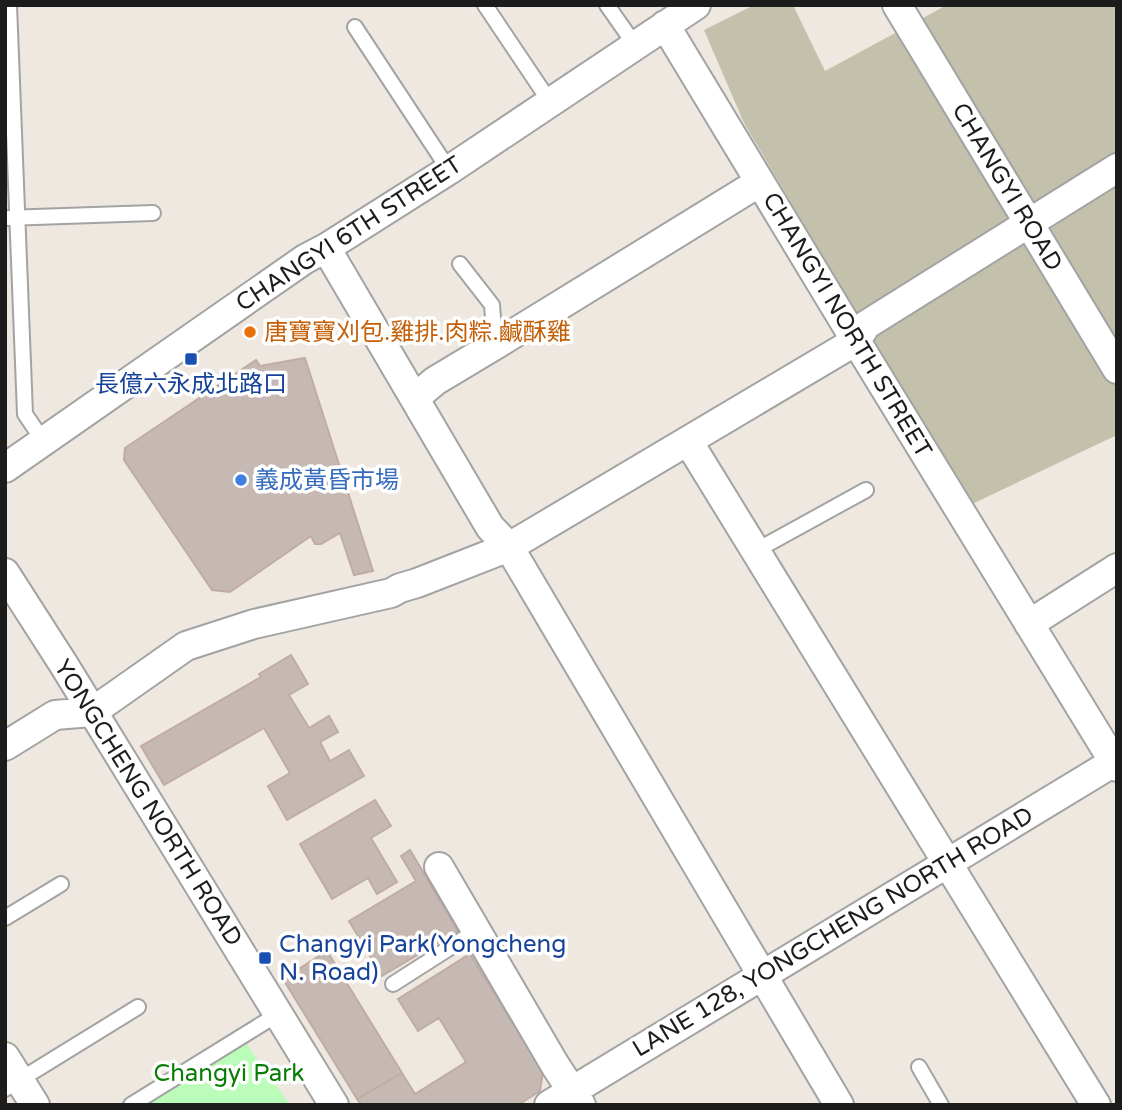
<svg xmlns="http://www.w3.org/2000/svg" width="1122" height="1110" viewBox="0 0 1122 1110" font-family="'Varela Round','Noto Sans TC',sans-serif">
<rect width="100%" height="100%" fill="#eee8e1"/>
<path fill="#c3c0ac" d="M754,5H793L825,71L947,5H1117V435L970,505L744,123L704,30Z"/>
<path fill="#bbfcba" d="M236,1029L290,1105H129Z"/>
<path fill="#c6b9b4" stroke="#c0aca2" stroke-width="2" d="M305,358L373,571L354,575L340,533L321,544H315L311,536L230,592L212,590L124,460L125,448L256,360L260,366Z
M291,655L308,684L289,695L309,728L329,716L338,732L320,742L330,761L349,750L364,776L287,820L268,786L290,773L264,728L164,785L141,746L261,677L259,674Z
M375,800L391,826L371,838L397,882L377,894L368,878L332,899L300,844Z
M410,850L458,931L382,976L349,921L416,881L401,856Z
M327,951L402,1073L357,1099L283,979Z
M470,954L543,1072L540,1091L518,1105H361L357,1099L402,1073L415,1094L466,1062L439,1018L418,1031L398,999Z"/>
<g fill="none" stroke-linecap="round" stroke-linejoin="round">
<g stroke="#a3a3a3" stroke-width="18">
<path id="lane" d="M9,5L25,414L44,442
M485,5L550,102
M607,5L635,45
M355,27L449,170
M5,218L153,213
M460,264L492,305L495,345
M757,550L866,490
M5,918L61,884
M393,984L476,931
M919,1067L941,1105
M5,1089L138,1007
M131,1105L278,1014"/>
</g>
<g stroke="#a3a3a3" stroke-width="32">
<path id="street" d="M897,5L1117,369
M665,25L856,341L1117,767
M326,248L490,527L509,547L839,1105
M415,398L435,381L495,345L760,182
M688,441L1096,1105
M5,468L305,259L326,248L449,170L696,5
M5,573L64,665L334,1105
M1029,624L1117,568
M5,746L55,715L92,712L186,646L254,624L391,593L400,588L417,583L509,547L856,341L866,325L1117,168
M439,867L555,1065L581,1105
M5,1057L35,1105
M549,1105L1114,762"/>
</g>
<use href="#lane" stroke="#fff" stroke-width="14"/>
<use href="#street" stroke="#fff" stroke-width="28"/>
</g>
<circle fill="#e8710a" stroke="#fff" stroke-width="2.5" cx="250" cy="332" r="7"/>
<g fill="#1a4fb4" stroke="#fff" stroke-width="2.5">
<rect x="184" y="352" width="14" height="14" rx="3.5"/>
<rect x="258" y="951" width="14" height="14" rx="3.5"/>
</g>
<circle fill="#3f7fe0" stroke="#fff" stroke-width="2.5" cx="241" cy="480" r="7"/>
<g text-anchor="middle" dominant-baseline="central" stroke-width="7" stroke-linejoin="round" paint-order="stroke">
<g font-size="24" fill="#1c1c1c" stroke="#fff">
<text transform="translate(1007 187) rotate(59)">CHANGYI ROAD</text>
<text transform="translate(349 234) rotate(-33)">CHANGYI 6TH STREET</text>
<text transform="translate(847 325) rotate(59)">CHANGYI NORTH STREET</text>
<text transform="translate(148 803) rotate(58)">YONGCHENG NORTH ROAD</text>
<text transform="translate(833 932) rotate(-31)">LANE 128, YONGCHENG NORTH ROAD</text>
</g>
<g font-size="24" fill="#c56008" stroke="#fff" text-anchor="start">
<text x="264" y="332">唐寶寶刈包.雞排.肉粽.鹹酥雞</text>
</g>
<g font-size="24" fill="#164399" stroke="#fff">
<text x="191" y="384">長億六永成北路口</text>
<text x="279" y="944" text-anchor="start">Changyi Park(Yongcheng<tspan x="279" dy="28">N. Road)</tspan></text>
</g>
<g font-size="24" fill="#366cbe" stroke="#fff" text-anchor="start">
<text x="255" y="480">義成黃昏市場</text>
</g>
<g font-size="24" fill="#087e06" stroke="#fff">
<text x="229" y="1073">Changyi Park</text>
</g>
</g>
<rect width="1122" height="1110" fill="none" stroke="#1c1c1c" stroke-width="14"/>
</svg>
